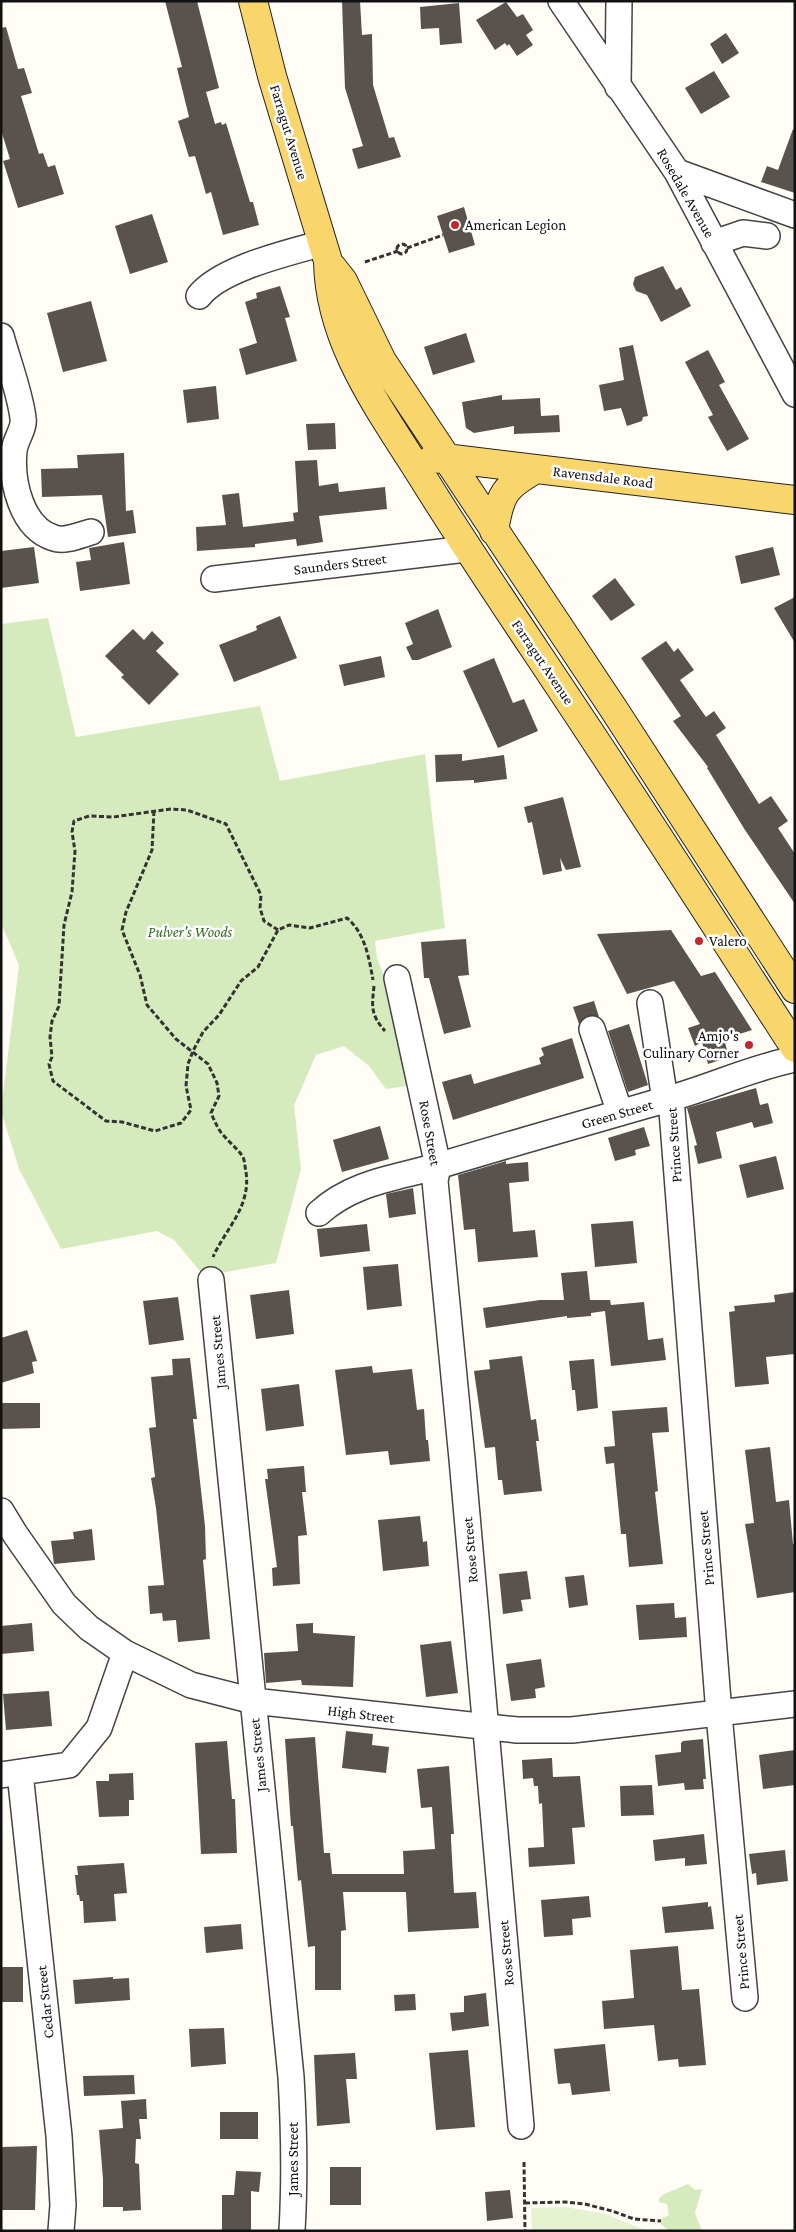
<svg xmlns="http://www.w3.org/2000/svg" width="796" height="2232" viewBox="0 0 796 2232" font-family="'Crimson Pro',serif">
<rect width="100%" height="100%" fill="#fffdf5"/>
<path fill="#d5ebbd" d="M372,366L421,444L419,447H416Z
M48,618L76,737L260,706L280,781L425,754L445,928L375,941L377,958L401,1021L413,1085L386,1089L369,1066L344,1046L316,1055L294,1105L301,1169L276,1263L204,1276L174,1240L157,1231L61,1249L19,1169L1,1111L19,965L1,923V624Z
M688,2184L695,2190L702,2189L695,2213L702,2231H669L661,2224V2219L669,2215L667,2204L659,2202V2198L664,2194Z"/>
<path fill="#e6f2cf" d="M566,2207L606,2214L647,2231H532L531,2208Z"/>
<path fill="#5a524d" d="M165,1H197L219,88L206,92L215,124L221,122L222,125L226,123L250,202H253L259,225L223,235L211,192L206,194L195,156L189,157L178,121L189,117L177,68L182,67Z
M342,1H360L362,35L372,34L373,85L389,138L394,137L401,157L358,169L352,149L363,146L345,88Z
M506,2L517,17L523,14L533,30L526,35L533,45L517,56L509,44L507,46L505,43L495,50L476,20Z
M459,3L462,43L440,45L439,28L421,29L420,7Z
M6,27L18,69L24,68L32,93L21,96L39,154L43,153L48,167L55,165L64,194L18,208L3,161L10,159L1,130V28Z
M726,33L739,53L722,64L710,44Z
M714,71L730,97L701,114L685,88Z
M793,129L795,130V193L761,182L767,166L778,170Z
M464,207L475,245L449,253L437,216Z
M152,214L168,262L130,274L115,226Z
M663,266L676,290L681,287L691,306L661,322L647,295L636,291L633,284L635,277Z
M280,286L290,317L285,318L297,361L246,375L239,349L257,343L245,302L257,298L256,293Z
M91,301L107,361L63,372L47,313Z
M466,333L475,362L433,375L424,347Z
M633,345L648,416L643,417L642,421L627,426L621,408L604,411L599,385L624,380L619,348Z
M708,350L725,382L719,385L749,439L727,451L708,417L713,415L685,362Z
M216,386L219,419L187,423L183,390Z
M502,395V400L540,398L541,416L559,415L560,432L514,434V426L474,433L466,428L462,402Z
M335,423L336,449L308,450L306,424Z
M124,453L126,511L133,510L136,533L108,537L102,495L42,497L41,469L78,468L77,455Z
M317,460L319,486L338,483L339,492L385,487L387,509L319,516L323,542L297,546L296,539L255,544V547L197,551L196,527L226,525L222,495L239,493L243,527L294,521L293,513L298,512L295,461Z
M124,542L130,584L80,591L76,562L91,560L89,548Z
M34,547L39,583L1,588V551Z
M773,547L780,575L741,584L735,556Z
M615,578L635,605L611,621L592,596Z
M795,597V643L774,608Z
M438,609L452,647L418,660H412L406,647L413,644L405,623Z
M280,616L297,658L234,682L219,645L257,630L256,626Z
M133,629L144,640L152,631L164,643L156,651L179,674L149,705L121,677L124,675L105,656Z
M666,641L674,652L678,648L694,670L680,680L706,717L714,711L726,728L716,735L759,804L771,796L788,821L778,828L795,854V904L745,830L707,768L708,767L673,721L681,716L641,658Z
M381,656L385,677L344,686L339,665Z
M494,658L513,703L524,699L538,731L498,748L463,671Z
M462,754V761L504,755L507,779L474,783V780L436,782L435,755Z
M563,797L581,867L566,870L560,858L562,871L543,875L532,822L528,823L524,807Z
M671,930L701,976L715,972L752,1030L724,1039L729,1057L708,1064L702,1042L695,1046L688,1028L700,1024L674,981L627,994L597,934Z
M466,939L469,975L458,976L471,1027L444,1034L429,978H424L421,942Z
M594,1001L599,1017L587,1016L579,1024L573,1007Z
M629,1024L648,1085L628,1092L608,1031Z
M572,1038L584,1078L453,1120L442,1082L471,1074L474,1084L541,1064L539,1058L544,1055L541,1048Z
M756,1088L760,1105L768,1103L773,1123L754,1128L752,1122L716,1132L722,1158L698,1164L694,1146L697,1145L687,1108Z
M380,1126L389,1159L342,1172L333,1140Z
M644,1127L650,1146L635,1150L636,1155L615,1161L608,1138Z
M776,1156L784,1189L747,1198L739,1165Z
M506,1161V1164L528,1162L529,1181L509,1183L513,1232L535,1230L538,1257L478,1262L475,1229L464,1230L458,1175Z
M413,1188L416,1214L389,1218L386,1194Z
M633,1221L637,1263L595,1267L591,1224Z
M367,1224L370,1251L320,1257L317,1229Z
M398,1264L402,1306L367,1310L363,1267Z
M587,1271L590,1300H610L611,1305L644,1302L648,1340L663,1338L666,1360L611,1366L605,1311L591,1313V1316L567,1318V1316L486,1328L483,1308L540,1300H564L561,1273Z
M289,1290L294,1334L256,1339L250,1295Z
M795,1292V1354L766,1357L769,1384L735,1387L729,1312L735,1311L734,1306L775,1302L774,1295Z
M178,1297L184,1340L149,1345L143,1301Z
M27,1330L37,1361L32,1362L34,1373L1,1383V1338Z
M522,1356L531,1420L536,1419L539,1441H536L542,1491L504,1495L502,1480H498L495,1447L485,1448L474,1371L490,1369L489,1360Z
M190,1358L197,1419H193L205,1526L206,1559L203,1560L210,1639L178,1642L176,1620L163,1621L162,1613L150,1614L148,1586L164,1585L156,1508L151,1478L155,1477L149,1428L156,1427L151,1377L173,1375L172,1359Z
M594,1359L598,1408L577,1411L575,1390H572L569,1361Z
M372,1366L373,1373L412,1369L417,1410L424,1409L426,1440H428L430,1461L390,1465L388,1451L346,1455L335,1370Z
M299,1384L304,1426L266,1431L261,1389Z
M1,1403H40V1428L1,1429Z
M667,1407L669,1432L652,1433L658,1491L655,1492L663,1564L629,1567L626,1534H621L614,1463L606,1464L604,1447L615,1446L612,1411Z
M770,1447L776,1502L789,1500L793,1544H795V1592L757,1598L745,1524L754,1523L745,1450Z
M304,1466L306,1492H302L307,1535L298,1536L300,1584L273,1586L272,1568L277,1567L265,1479H268L267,1469Z
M420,1516L423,1542L427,1541L429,1566L383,1571L378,1520Z
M92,1529L95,1560L54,1564L51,1541L74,1539L73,1532Z
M527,1571L531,1599L521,1600L523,1611L503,1614L499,1574Z
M584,1575L588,1605L569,1608L565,1577Z
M674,1603L675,1618L686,1617L687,1637L639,1640L636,1605Z
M32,1623L34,1651L1,1654V1626Z
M313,1623V1633L355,1636L353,1687L302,1685L301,1680L266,1683L264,1653L298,1651L296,1624Z
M451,1641L458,1693L426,1697L420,1645Z
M541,1659L545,1687L535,1689L536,1698L511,1701L506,1664Z
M49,1691L52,1726L6,1730L3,1694Z
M346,1731L373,1734L372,1745L389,1747L386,1773L342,1768Z
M315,1737L324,1853H330L332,1874H404L403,1851L435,1849L432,1807L421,1808L417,1769L449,1766L454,1834H451V1840L454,1893L476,1892L479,1928L408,1932L406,1892H343L346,1930L341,1931V1990H315V1946L308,1947L301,1880L298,1881L293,1826H291L285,1739Z
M703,1739L706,1779H703L704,1789L685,1790L684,1783L658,1786L655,1755L681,1752V1743L683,1741Z
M227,1741L232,1799H235L237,1853L201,1854L195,1743Z
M795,1750V1785L763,1789L759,1755Z
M552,1758L553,1777L580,1776L585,1827L572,1828L575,1864L529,1867L528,1848L544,1847L542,1803L539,1804L538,1786H534L533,1778L523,1779L522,1760Z
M133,1773L134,1800H129V1816L99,1817L96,1781H109V1774Z
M652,1785L654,1815L621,1816L620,1786Z
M704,1834L707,1864L685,1866V1858L655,1861L653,1840Z
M785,1850L788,1881L757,1885L756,1873L752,1874L749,1854Z
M124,1863L127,1893L114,1894L116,1921L84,1923L83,1901H80L79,1895H77L75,1875H78L77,1866Z
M589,1896L591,1917L572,1919L573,1935L544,1937L541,1900Z
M708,1902V1907L711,1906L714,1929L665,1933L662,1907Z
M241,1924L243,1949L206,1953L204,1927Z
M678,1946L682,1990L699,1989L706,2065L679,2067L678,2059L658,2061L654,2025L604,2029L602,2001L634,1998L630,1950Z
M1,1967H23V2002H1Z
M113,1977V1979L129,1978L130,2000L75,2004L73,1980Z
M486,1993L489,2026L452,2031L450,2013L464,2012V1996Z
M415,1994L416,2010L395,2011L394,1995Z
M224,2028L226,2064L191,2067L189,2029Z
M605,2044L610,2091L572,2095L570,2083L558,2084L554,2049Z
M468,2050L475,2127L436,2130L429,2053Z
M355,2053L357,2079H346L350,2123L317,2126L314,2055Z
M134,2075L135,2094L84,2096L83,2076Z
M146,2099L147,2119H139L141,2139H136L135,2163L139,2164L141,2210L123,2211V2207H103V2179L99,2130L123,2128L121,2101Z
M220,2112H258V2139H220Z
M37,2146L35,2210H1V2147Z
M330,2167H361V2205H330Z
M236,2171L261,2172L259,2192L251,2191V2231H222V2195H234Z
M510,2190L513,2218L487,2221L485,2192Z"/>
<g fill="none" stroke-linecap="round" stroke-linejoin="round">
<g stroke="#444" stroke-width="28">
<path id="minor" d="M561,1L677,172L795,394
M618,87L619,1
M677,172L795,215
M714,243L743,233L767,236
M199,296C221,268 288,253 323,243
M1,336C8,362 20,393 23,418C25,428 15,440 14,451C11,481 21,528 54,538C65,542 80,535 91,532
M214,579L466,549
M397,978L438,1166L435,1181L462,1459L521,2126
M650,1003L665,1100
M592,1029L620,1113
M671,1098L719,1714L745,1998
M319,1213C354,1181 398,1178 441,1165C517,1142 592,1121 668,1099C711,1087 751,1068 795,1059
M211,1280L291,2077C294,2128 295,2179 292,2231
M1,1511L15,1534L64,1604L89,1628L125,1653L191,1685L253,1701L517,1730H572L795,1704
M20,1773L59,2136L63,2205L61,2231
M1,1775L69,1765L99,1728L125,1653"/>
</g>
<g stroke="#222" stroke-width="30">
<path id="major" d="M253,1L272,76L328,261C329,343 381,411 423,478C475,562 531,643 585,725C656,832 725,940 795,1048
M332,267L343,281L382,361L613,708L795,989
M432,459L445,458L795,500
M494,531C500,494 504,487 536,469"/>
</g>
<path stroke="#333" stroke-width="3" stroke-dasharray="5 2.5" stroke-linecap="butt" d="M397 249a5 5 0 1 1 10 0a5 5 0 1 1-10 0Z
M407,248L443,235
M365,262L398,251
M154,811L152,850L126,912L122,930L140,975L147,1005L176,1039L208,1064L217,1083L219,1096L211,1113C215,1122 218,1130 225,1137C231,1144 238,1149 243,1157C245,1162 245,1168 246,1172C251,1207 226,1228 213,1257
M278,930L264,921L260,908L261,895L226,824L187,810L171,809L113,817L89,816L74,821L72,832L75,851L72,892L64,925L59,1006L52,1021L50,1037L52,1057L49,1064L53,1081L106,1121L122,1122L155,1131L181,1123L191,1110L186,1086L188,1064L193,1051L203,1032L219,1015L241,981L258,967L278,930L289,925L310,928L347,918C365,933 369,958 373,980
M374,986C372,1006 370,1014 385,1031
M524,2162L525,2231
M525,2203L565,2202L585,2204L612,2211L634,2219L661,2221"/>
<use href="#minor" stroke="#fff" stroke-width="25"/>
<use href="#major" stroke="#f9d66b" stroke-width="28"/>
</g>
<g fill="#c4262e" stroke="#fff" stroke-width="2">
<circle cx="455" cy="225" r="5"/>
<circle cx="699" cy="941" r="5"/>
<circle cx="749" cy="1045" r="5"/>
</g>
<g text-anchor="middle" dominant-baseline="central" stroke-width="5" stroke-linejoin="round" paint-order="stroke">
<g font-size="15" fill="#111" stroke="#fff">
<text transform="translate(289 132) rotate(73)">Farragut Avenue</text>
<text transform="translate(686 193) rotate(60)">Rosedale Avenue</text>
<text transform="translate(603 477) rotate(7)">Ravensdale Road</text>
<text transform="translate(340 564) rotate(-7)">Saunders Street</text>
<text transform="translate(543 662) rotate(56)">Farragut Avenue</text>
<text transform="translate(617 1114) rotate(-16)">Green Street</text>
<text transform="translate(430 1133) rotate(80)">Rose Street</text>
<text transform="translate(674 1145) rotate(-94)">Prince Street</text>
<text transform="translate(218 1352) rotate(-95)">James Street</text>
<text transform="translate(706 1548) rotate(-95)">Prince Street</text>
<text transform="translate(470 1550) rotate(-95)">Rose Street</text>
<text transform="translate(361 1714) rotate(7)">High Street</text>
<text transform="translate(258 1755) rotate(-96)">James Street</text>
<text transform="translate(741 1952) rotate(-95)">Prince Street</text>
<text transform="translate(506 1953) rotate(-95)">Rose Street</text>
<text transform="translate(45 2002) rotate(-96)">Cedar Street</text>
<text transform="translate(293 2159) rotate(-90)">James Street</text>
</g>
<g font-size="15" fill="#111" stroke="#fff" text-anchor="start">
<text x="465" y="225">American Legion</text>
<text x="709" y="941">Valero</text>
<text x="739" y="1036" text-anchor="end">Amjo's<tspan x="739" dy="17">Culinary Corner</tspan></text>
</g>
<g font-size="15" font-style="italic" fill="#2f6b1f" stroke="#fff">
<text x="190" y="932">Pulver's Woods</text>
</g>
</g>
<rect width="796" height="2232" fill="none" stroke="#111111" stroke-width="5"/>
</svg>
